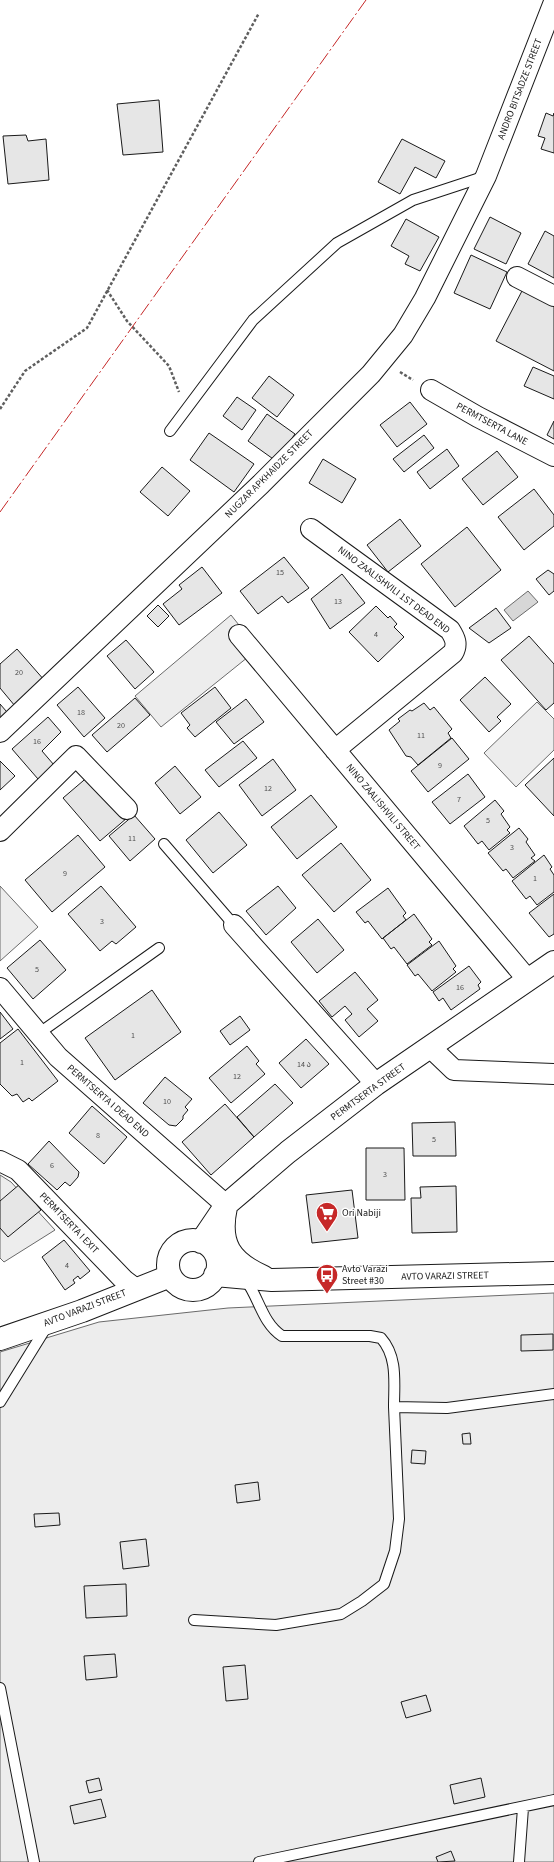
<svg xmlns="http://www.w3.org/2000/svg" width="554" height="1862" viewBox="0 0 554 1862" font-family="'Source Sans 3','Noto Sans Georgian',sans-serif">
<rect width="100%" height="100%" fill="#fff"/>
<path fill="#ededed" stroke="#6a6a6a" d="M231,615L258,649L161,727L135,696Z
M537,702L554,719V750L516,787L484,753Z
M0,886L38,927L0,961Z
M0,1175L11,1182L55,1230L4,1262L0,1258Z
M554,1293V1862H0V1352L99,1322L228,1308Z"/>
<path fill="#d7d7d7" stroke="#6a6a6a" d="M528,591L538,602L513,621L504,610Z"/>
<path fill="#e6e6e6" stroke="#1a1a1a" d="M159,100L163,152L123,155L117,104Z
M546,113L553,116L554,113V153L541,149L545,138L538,136Z
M26,135L28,141L46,139L49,180L8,184L3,136Z
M402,139L445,161L436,178L415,167L400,194L378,182Z
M490,217L521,233L506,264L474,249Z
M406,219L439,237L420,271L405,264L409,256L391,246Z
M545,231L554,236V278L528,264Z
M471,255L507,272L490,309L454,293Z
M523,289L554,305V371L496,341Z
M533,367L554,376V399L524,386Z
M269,376L294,395L277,417L252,398Z
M237,397L256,410L242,430L223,416Z
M410,402L427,424L397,447L380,425Z
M267,414L295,434L276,461L248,441Z
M554,421V439L547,435Z
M209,433L254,464L234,492L190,460Z
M424,435L434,448L404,472L393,459Z
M447,449L459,466L430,489L417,472Z
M497,451L518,477L483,505L462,479Z
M323,459L356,479L342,503L309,483Z
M162,467L190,491L168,516L140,492Z
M534,489L554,515V526L524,550L498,517Z
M400,519L421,546L388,572L367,545Z
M467,527L501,570L455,607L421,564Z
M284,557L309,588L288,603L282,596L258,614L240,591Z
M202,567L222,593L179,625L163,604L182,589L179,585Z
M548,570L554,574V591L549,595L536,579Z
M342,574L365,603L330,629L311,599Z
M158,605L169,616L158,627L147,616Z
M376,606L388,618L390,616L397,624L394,627L404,637L378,662L349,632Z
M496,608L511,628L489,643L469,628Z
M529,636L554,664V703L546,710L501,660Z
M126,640L154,672L135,689L107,656Z
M17,649L45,681L15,706L0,688V664Z
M485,677L511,704L497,717L501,721L489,732L460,700Z
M78,687L105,718L84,737L57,705Z
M215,687L231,708L195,737L187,728L190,725L181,713Z
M135,698L150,715L107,752L92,735Z
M246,699L264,722L234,744L216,722Z
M424,703L430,710L434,707L452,729L448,733L451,738L418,765L411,757L406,756L389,730L400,721L398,719L410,710L412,711Z
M0,704L13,719L0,727Z
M48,717L61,732L42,751L54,765L38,779L12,749Z
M452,738L469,759L428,792L411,771Z
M243,741L257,758L219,787L205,770Z
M554,758V816L525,785Z
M273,759L296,790L262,816L239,785Z
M0,761L15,776L0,790Z
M175,766L201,797L180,814L155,783Z
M468,774L485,797L450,824L432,802Z
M90,775L127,818L100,841L63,798Z
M311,795L337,827L297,859L271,827Z
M495,800L504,811L501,814L510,827L507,830L510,833L489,850L482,841L478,844L464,826Z
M219,812L247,845L213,873L186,840Z
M134,815L155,839L130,861L109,836Z
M519,828L528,839L526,842L535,855L531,858L535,861L513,878L506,869L503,871L488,853Z
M78,835L105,867L52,912L25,880Z
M341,843L371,880L334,912L302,875Z
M544,855L552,867L550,869L554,875V892L537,905L530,896L526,899L512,881Z
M101,886L136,927L116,944L112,941L100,951L68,914Z
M278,886L296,908L266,935L246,911Z
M388,888L406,913L403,916L406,920L382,939L368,921L365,923L356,912Z
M554,894V934L549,937L529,913Z
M414,914L432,939L429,942L432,945L407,964L394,947L391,949L383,938Z
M318,919L344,950L317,973L291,942Z
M40,940L66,970L33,999L7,968Z
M439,941L456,966L453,969L456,972L432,991L418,974L415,976L407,965Z
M469,966L481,982L478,985L480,989L451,1010L443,998L439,1001L433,992Z
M355,972L378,1000L367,1009L378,1021L359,1037L345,1020L352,1014L345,1006L332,1017L319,1001Z
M152,990L181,1032L115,1080L85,1038Z
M0,1012L13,1029L0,1039Z
M240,1016L250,1030L230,1045L220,1031Z
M18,1029L58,1081L32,1101L29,1098L23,1102L17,1094L12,1096L0,1084V1043Z
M306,1039L329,1064L301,1088L279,1063Z
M247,1046L259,1061L256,1064L265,1074L231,1103L209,1078Z
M165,1077L192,1099L185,1107L188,1110L183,1116V1119L176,1126L169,1125L143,1103Z
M275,1084L293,1103L254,1137L237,1117Z
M225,1104L254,1137L211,1175L182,1142Z
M92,1106L127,1137L104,1164L69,1133Z
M455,1122L456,1156H413L412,1123Z
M49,1141L79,1172L78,1177L70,1186L65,1182L57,1190L28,1164Z
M366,1148H404L405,1200H366Z
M20,1184L41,1210L8,1237L0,1228V1201Z
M456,1186L457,1232L412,1233L411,1198H421L420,1187Z
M352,1190L358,1238L312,1243L306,1195Z
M64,1240L90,1271L80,1279L78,1276L73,1280L75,1283L65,1290L42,1257Z
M553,1334V1350L521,1351V1335Z
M470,1433L471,1444H463L462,1434Z
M412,1450L426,1451L425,1464L411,1463Z
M258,1482L260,1500L237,1503L235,1485Z
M59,1513L60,1525L35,1527L34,1514Z
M146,1539L149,1566L123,1569L120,1542Z
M126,1584L127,1616L86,1618L84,1586Z
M115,1654L117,1677L86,1680L84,1656Z
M245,1665L248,1699L226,1701L223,1667Z
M426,1695L431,1711L406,1718L401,1702Z
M99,1778L102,1790L89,1793L86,1781Z
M481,1778L485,1797L454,1804L450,1785Z
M101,1799L106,1817L74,1824L70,1806Z
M451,1851L455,1861L438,1862L436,1857Z"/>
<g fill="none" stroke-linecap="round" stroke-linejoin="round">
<g stroke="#1a1a1a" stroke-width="12">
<path id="lane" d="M170,431L253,320L337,243L413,200L486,176
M164,844L234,925
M38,1034L159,948
M245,1279C259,1297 262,1323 282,1336H370L381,1338C398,1357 394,1383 394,1407L447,1408L554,1394
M0,1402L47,1326
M194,1620L276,1625L341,1614L362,1601L384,1584L395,1551L399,1519L394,1407
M0,1688L34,1862
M259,1862L554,1800
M519,1862L523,1808"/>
</g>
<g stroke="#1a1a1a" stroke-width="22">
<path id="street" d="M517,277L554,296
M431,390L478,417L554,456
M311,529L450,630C455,638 458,644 453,653L335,750
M239,635L528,980
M0,732L261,484L371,374L403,335L425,298L486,176L554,2
M0,831L76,756L127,809
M234,925L376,1084
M0,988L58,1057L226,1205
M430,1047L454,1070L554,1074
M0,1161L18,1170L124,1280L136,1289"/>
</g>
<g stroke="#1a1a1a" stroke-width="24">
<path id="secondary" d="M226,1207C218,1244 230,1262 264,1277
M168 1265a25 25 0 1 1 50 0a25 25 0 1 1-50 0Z
M201,1242L226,1205L288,1152L376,1084L554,962
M215,1275L272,1280L554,1273
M0,1339L82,1311L170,1276"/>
</g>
<path stroke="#5f5f5f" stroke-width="2.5" stroke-dasharray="3 2" stroke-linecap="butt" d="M107,290L127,321L169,366L179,392
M400,372L413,380
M0,409L25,371L87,328L259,13"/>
<use href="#lane" stroke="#fff" stroke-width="10"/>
<use href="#street" stroke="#fff" stroke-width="20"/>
<use href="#secondary" stroke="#fff" stroke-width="22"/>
<path stroke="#c62828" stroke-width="1" stroke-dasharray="14 3 2 3" stroke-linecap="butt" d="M0,512L366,0"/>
</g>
<defs>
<g id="supermarket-pin" transform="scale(1.15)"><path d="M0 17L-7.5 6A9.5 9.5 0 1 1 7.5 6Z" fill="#c62828" stroke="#fff"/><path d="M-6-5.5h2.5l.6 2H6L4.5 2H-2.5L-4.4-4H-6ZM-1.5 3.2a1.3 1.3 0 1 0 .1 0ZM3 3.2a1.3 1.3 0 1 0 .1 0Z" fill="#fff"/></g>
<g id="bus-pin" transform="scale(1.15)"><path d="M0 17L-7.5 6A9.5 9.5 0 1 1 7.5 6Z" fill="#c62828" stroke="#fff"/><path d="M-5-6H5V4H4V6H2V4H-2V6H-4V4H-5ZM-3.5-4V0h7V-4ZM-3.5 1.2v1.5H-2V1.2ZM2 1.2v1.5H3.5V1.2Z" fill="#fff"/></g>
</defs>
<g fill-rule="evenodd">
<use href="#supermarket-pin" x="327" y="1213"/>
<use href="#bus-pin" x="327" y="1275"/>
</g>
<g text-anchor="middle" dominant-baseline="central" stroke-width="3" stroke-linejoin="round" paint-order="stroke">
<g font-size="8" fill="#4d4d4d">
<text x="280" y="572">15</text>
<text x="338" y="601">13</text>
<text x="376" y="634">4</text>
<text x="19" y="672">20</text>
<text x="81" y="712">18</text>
<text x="121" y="725">20</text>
<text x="421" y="735">11</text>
<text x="37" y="741">16</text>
<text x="440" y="765">9</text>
<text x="268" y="788">12</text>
<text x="459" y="799">7</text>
<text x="488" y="820">5</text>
<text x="132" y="838">11</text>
<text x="512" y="847">3</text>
<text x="65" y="873">9</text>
<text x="535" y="878">1</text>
<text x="102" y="921">3</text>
<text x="37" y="969">5</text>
<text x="460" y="987">16</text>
<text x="133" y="1035">1</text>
<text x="22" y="1062">1</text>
<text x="304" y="1064">14 ა</text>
<text x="237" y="1076">12</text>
<text x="167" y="1101">10</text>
<text x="98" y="1135">8</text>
<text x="434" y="1139">5</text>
<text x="52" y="1165">6</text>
<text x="385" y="1174">3</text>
<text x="67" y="1265">4</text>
</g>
<g font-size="10" fill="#1a1a1a" stroke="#fff">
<text transform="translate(520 89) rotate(-69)">ANDRO BITSADZE STREET</text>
<text transform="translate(492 424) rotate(28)">PERMTSERTA LANE</text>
<text transform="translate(269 474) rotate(-45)">NUGZAR APKHAIDZE STREET</text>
<text transform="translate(394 590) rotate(37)">NINO ZAALISHVILI 1ST DEAD END</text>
<text transform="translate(383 807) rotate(50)">NINO ZAALISHVILI STREET</text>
<text transform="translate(368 1092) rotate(-36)">PERMTSERTA STREET</text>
<text transform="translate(108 1101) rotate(41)">PERMTSERTA I DEAD END</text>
<text transform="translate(69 1223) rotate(46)">PERMTSERTA I EXIT</text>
<text transform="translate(445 1276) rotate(-1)">AVTO VARAZI STREET</text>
<text transform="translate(85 1308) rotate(-21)">AVTO VARAZI STREET</text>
</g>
<g font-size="10" fill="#1a1a1a" stroke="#fff" text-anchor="start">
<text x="342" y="1213">Ori Nabiji</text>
<text x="342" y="1269">Avto Varazi<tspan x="342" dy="12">Street #30</tspan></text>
</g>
</g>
</svg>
